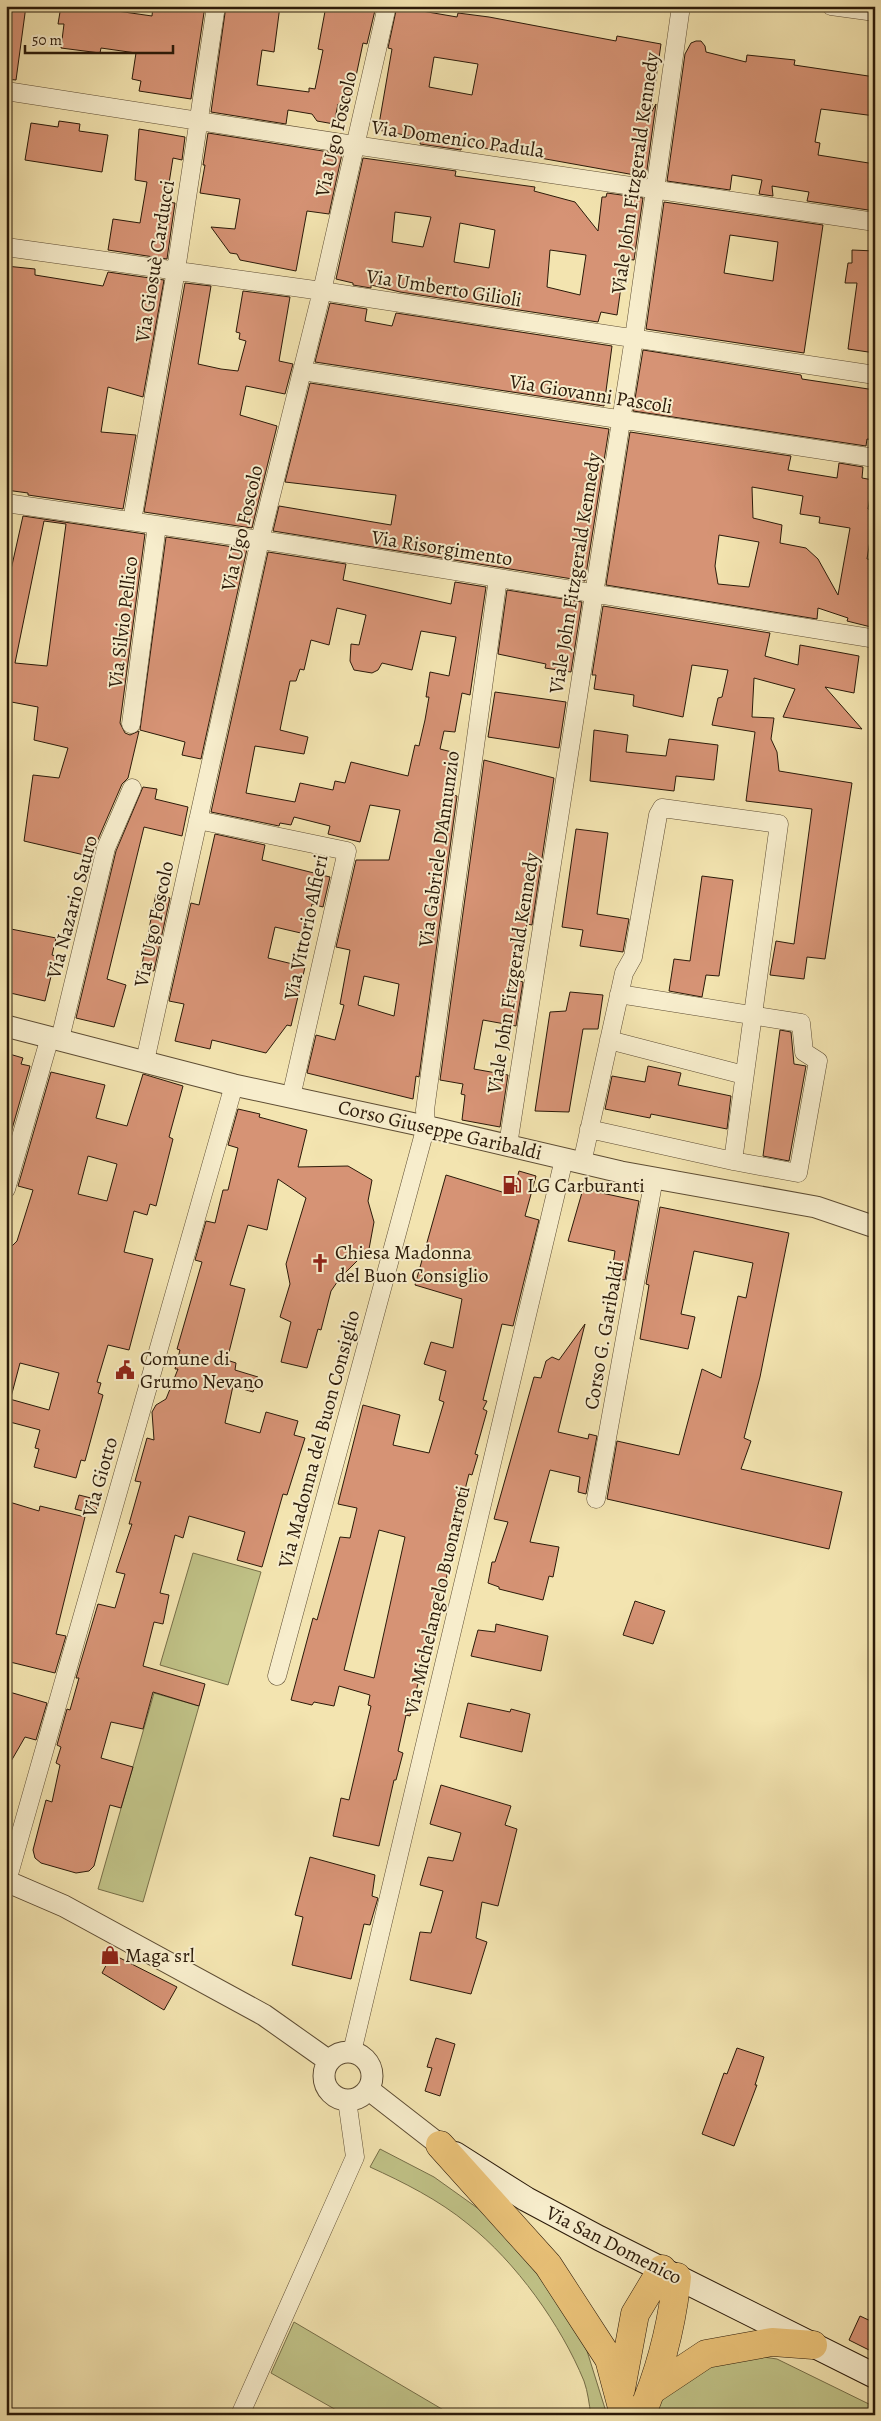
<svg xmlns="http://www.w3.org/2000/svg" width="881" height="2421" viewBox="0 0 881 2421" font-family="Alegreya,serif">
<rect width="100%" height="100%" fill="#f3e4b0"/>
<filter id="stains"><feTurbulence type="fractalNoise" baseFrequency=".004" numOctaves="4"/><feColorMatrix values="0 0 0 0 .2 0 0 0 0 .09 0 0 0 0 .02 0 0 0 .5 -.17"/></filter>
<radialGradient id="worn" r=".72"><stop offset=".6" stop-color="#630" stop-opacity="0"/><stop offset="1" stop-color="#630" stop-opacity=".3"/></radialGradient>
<path fill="#c0c287" stroke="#766e48" d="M193,1553L261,1572L228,1685L160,1665Z
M154,1693L199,1706L143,1902L98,1889Z
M380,2149L434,2177L483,2212L561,2300L587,2351L607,2415H591C589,2404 588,2392 584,2381C561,2325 516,2262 468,2224C439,2200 403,2182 370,2167Z
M294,2322L452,2415H345L271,2373Z
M750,2355L777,2359L875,2407V2415H653L668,2390L697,2368Z"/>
<path fill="#d69375" stroke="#2b1a09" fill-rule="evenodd" d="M6,6H26L16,80L6,79Z
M61,6H82L152,16L153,6H205L191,99L139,91L141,81L132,79L136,53L101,48L100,53L61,48L64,24H58Z
M226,6H280L274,52L262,50L257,85L309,92V88L315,89L323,50L318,49L326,6L356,11V6H376L367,44L363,43L351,100L345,99L344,105L338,104L334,124L317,121L312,114L288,110L286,124L211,112Z
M397,6H417L416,10L457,17L458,13L489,17L616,41L617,36L661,44L651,113L656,104L646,177L462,144L461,150L420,144L421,138L378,130L392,49L388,48ZM434,57L478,64L472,95L429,87Z
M696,41H701L705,46L706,52L746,62L747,55L795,60L794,65L875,77V116L821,109L815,142L820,143L818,155L875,164V211L807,201L809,192L772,186L773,196L759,194L762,180L732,175L730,190L667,181L685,54L691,43Z
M59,121L80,124L79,131L108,135L102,172L25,160L31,123L58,127Z
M139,129L185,137L182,160L173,158L166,202L175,203L167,259L108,250L113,219L140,223L147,182L135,180Z
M208,133L342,154L329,214L307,211L296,271L240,260L237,254L230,253L211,227L235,229L240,199L200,193L205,165H203Z
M363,158L456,171L455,176L535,187L534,191L575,202L598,231L602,197H606L607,193L643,198L634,260L625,259L617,315L601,312L598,322L400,292L371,285V288L353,285V283L336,279ZM395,212L431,217L423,247L392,242ZM460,223L495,230L489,268L454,262ZM550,250L586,255L580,295L547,287Z
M664,202L823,225L804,353L646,329ZM730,235L778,242L773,281L724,273Z
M852,250L875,251V353L848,349L857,283H845L848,263H852Z
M6,266L35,269V275L103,286L108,272L164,280L143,397L108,387L101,432L136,435L123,509L28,495V493L6,490Z
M185,283L211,286L198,364L221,369L238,371L246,341L239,339L240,333L236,332L243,291L290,297L279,361L293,364L285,394L246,386L240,415L277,426L252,528L144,512Z
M330,303L367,309L365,321L392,326L396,313L612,346L604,406L315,362Z
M643,350L801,375L802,379L875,390V440L867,439L866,446L633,411Z
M310,383L609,429L585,581L273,531L279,506L391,525L396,495L285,482Z
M630,432L791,456L788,470L837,478L839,463L863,467L862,478L873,480L868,509L875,510L867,559L875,560V628L847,621L848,618L818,608L817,619L606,585ZM752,487L803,496L800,514L820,517L819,523L850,528L838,595L818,559L806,548L780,543L782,525L753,518ZM719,535L759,542L749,587L718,584L715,566Z
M23,516L145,534L120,723L125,733L130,735L139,731L128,778L122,784L96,844L93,857L24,841L33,775L59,778L68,748L34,740L38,707L6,701V592ZM44,521L66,524L47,666L15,663Z
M166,537L247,549L201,759L182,755L185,742L140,730Z
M268,552L346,564L343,580L451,604L455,582L486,587L470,695L462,693L455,732L444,731L440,749L456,753L446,793L457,796L419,1077L416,1076L413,1099L307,1073L316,1035L335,1040L344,1005L340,1004L350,950L336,947L356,860H389L400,810L370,805L360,842L328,834L330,826L294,817L291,825L280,823L279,826L211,812ZM337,608L366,615L359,645L351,644L350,661L354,670L372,673L378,670L382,663L412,670L421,631L456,637L449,676L430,672L426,697H429L425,720L419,746L415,745L408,776L351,762L345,783L335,781L333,790L300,783L295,802L246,793L255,746L304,754L308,737L280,730L290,681H296L300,669L304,670L311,640L329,645ZM364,976L399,984L394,1016L358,1005Z
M507,590L582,602L571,672L545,668L546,664L498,654Z
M603,606L770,633L765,656L798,665L800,645L859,656L854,693L825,687L862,729L783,717L795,689L754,678L752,717L774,718L771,739L777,752L779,771L852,783L825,959L807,957L804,979L770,975L776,941L794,944L812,809L746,801L755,732L712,725L718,698L722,697L728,670L692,665L683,717L633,706L634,695L594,689L596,675H592Z
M495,692L566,702L559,748L488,737Z
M594,730L628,735L626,752L666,756L669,739L718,745L714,780L676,776L674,791L590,781Z
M484,760L554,778L532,925L527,924L515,980L523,982L516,1026L483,1020L474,1069L508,1075L500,1127L462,1120L465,1095L461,1094L463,1084L440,1080Z
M143,787L157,789L155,799L188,807L182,836L144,827L107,979L126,985L114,1027L76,1018L116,851Z
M576,829L608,833L597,914L629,919L623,952L580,946L583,930L562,927Z
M215,834L265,845L262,860L330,877L323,907L312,904L305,934L275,927L268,958L305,967L291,1026L287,1025L266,1053L212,1040L210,1049L175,1041L184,1004L169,1001L191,903L199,905Z
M702,876L733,880L719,976L706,975L702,997L669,991L674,959L690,961Z
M156,894L170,898L154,971L141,969Z
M11,929L56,938L52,955L56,956L45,1001L6,992V950Z
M570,992L603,995L598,1029H583L569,1112L535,1111L550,1012L566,1011Z
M780,1030L791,1032L794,1064L806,1066L789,1161L763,1156Z
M6,1053L23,1058L21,1064L30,1066L6,1150Z
M648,1066L681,1073L678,1085L731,1096L727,1129L651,1114L650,1118L605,1109L612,1076L645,1082Z
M51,1072L105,1085L96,1118L127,1126L143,1074L183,1086L169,1137L173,1139L156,1206L150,1204L147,1215L134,1211L124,1252L153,1259L129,1350L108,1345L97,1382L101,1383L98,1393L103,1395L85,1461L81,1460L76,1478L34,1467L39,1449L35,1448L40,1430L6,1421V1398L49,1410L59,1373L20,1363L11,1397L6,1396V1275L10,1262L6,1252L17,1241L33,1190L18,1186ZM88,1156L117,1164L107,1201L78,1194Z
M238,1109L260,1114L259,1117L307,1130L298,1167L348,1166L372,1180L368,1201L374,1222L369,1249L340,1278L331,1291L321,1330L318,1329L307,1368L281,1362L291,1322L280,1317L290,1284L286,1264L306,1198L278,1179L267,1230L248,1225L230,1285L245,1289L227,1360L236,1363L235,1370L258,1377L253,1392L233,1386L225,1423L260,1433L266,1412L298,1421L294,1435L305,1438L287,1495L283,1494L262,1567L237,1560L245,1532L189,1516L183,1538L175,1535L160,1593L169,1595L163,1624L154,1622L143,1666L205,1684L199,1706L153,1692L143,1729L111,1722L101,1758L133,1767L121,1808L110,1805L94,1866L89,1871L76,1873L41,1863L35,1858L33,1850L46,1800L52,1802L60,1765L56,1763L61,1747L57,1745L67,1709L70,1710L79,1678H76L98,1604L115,1608L125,1574L116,1572L132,1524H129L141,1482L135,1481L147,1438L154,1440L152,1412L156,1405L166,1399L178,1369H175L180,1350L177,1349L202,1262L195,1260L206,1221L215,1223L223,1190H228L238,1148L228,1145Z
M519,1171L536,1176L525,1216L539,1220L513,1326L502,1324L483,1400L487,1401L483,1409L487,1411L475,1454L478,1455L472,1475L469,1474L450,1548L448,1558L450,1561L434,1636L430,1635L410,1716L406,1715L398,1751L403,1753L396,1780H394L379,1846L333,1836L341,1798L349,1800L371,1706L368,1705L370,1695L339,1686L334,1706L314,1702L312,1705L291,1700L313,1618L317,1620L340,1537L350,1538L357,1508L338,1504L363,1405L400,1415L393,1445L429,1453L444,1402L439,1400L446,1371L424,1364L431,1342L453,1348L462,1299L415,1285L446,1175L512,1195ZM379,1530L405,1537L374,1678L344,1670Z
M583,1189L639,1201L625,1280L611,1278L615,1251L568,1241Z
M660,1207L789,1233L760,1377L744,1438L751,1441L741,1469L842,1492L829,1549L607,1499L617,1441L679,1455L702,1369L721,1378L738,1296L746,1298L753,1263L694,1251L681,1314L695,1317L688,1349L640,1339L649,1285L646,1284Z
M585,1324L558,1432L588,1439L589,1434L597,1436L586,1494L578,1492L580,1477L550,1470L530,1542L559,1547L553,1577L549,1576L543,1600L499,1589V1587L488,1583L492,1562H495L508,1522L494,1519L534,1377L541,1378L546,1361L552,1357L559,1360Z
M79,1495L99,1500L95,1514L75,1509Z
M6,1501L39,1511L40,1506L85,1517L56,1634L66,1636L55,1673L6,1661Z
M635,1601L665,1611L653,1644L623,1635Z
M496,1624L548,1636L541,1671L471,1656L478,1630L495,1632Z
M6,1691L47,1703L36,1740L25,1737L6,1770Z
M468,1703L510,1712L511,1709L530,1714L522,1752L460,1737Z
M441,1785L511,1806L505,1825L517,1829L498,1906L482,1902L476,1938L487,1942L471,1994L410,1980L420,1932L431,1933L443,1891L420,1885L428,1857L453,1861L461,1833L430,1824Z
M310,1857L375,1875L372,1896L378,1898L370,1925L364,1924L351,1979L292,1965L303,1917L295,1915Z
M112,1954L177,1987L164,2010L102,1973Z
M436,2038L455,2044L440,2096L425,2091L432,2068L427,2067Z
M737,2048L764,2057L755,2085H757L734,2146L702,2134L724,2073L727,2074Z
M860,2316L875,2323V2353L849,2340Z"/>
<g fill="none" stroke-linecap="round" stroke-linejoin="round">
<g stroke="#5d4c33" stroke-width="19">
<path id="minor" d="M831,6L875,12
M6,91L354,145L875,222
M6,247L322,291L875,375
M302,371L875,458
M6,503L294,545L870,638
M132,521L176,270L216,6
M131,724L157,525
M198,820L347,851L291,1097
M60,1039L106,848L132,788
M609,1040L744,1075
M145,1061L260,540L322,291L387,6
M589,1129L733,1161L798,1173L818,1061L804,1052L801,1023L619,994
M508,1145L634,338L681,6
M582,1163L624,973L633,957L658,815L662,808L779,824L733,1161
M6,1189L50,1037
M596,1499L654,1178
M277,1676L426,1126L425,1110L498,578
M7,1881L234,1085
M352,2052L564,1159
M240,2415L355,2157L347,2100"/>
</g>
<g stroke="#5d4c33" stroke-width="23">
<path id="tertiary" d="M6,1026L234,1085L438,1129L621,1172L816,1207L875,1227
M6,1881L64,1906L264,2015L329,2061
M324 2076a24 24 0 1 1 48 0a24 24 0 1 1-48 0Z
M368,2089L440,2145"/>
</g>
<g stroke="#2b1a09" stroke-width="26">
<path id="secondary" d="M455,2154L526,2199L599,2238L875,2376"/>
</g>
<g stroke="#2b1a09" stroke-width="29">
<path id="trunk" d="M440,2145L548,2265L609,2359L624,2415
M621,2389L635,2314L662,2269
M652,2390L706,2354L772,2342L813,2345
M641,2415C660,2372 672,2324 677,2277"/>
</g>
<use href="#minor" stroke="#f7edcc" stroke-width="18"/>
<use href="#tertiary" stroke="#f7edcc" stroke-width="21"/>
<use href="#secondary" stroke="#f7edcc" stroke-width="24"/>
<use href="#trunk" stroke="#eac278" stroke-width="28"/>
</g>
<defs>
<g id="fuel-bare" transform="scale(1.5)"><path d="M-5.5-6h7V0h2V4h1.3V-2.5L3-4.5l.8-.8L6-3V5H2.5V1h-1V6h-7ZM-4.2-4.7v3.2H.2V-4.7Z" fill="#8f2418" stroke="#f7edcc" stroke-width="2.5" paint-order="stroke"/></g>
<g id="church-bare" transform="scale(1.5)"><path d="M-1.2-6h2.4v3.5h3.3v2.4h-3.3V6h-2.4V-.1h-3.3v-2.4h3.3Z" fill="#8f2418" stroke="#f7edcc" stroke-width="2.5" paint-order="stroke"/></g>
<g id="civic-bare" transform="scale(1.5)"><path d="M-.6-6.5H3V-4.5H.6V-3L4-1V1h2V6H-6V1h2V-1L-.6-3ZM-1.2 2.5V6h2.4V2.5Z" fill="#8f2418" stroke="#f7edcc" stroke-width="2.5" paint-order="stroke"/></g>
<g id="shop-bare" transform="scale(1.5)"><path d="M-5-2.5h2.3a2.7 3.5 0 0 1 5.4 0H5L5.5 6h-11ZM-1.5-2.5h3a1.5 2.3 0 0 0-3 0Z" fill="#8f2418" stroke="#f7edcc" stroke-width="2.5" paint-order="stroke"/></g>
</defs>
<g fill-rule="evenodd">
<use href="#fuel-bare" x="512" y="1185"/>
<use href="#church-bare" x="320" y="1263"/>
<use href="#civic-bare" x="125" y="1370"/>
<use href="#shop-bare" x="110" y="1955"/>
</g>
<g text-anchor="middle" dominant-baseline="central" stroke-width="4" stroke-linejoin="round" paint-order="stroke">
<g font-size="20" fill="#2b1a09" stroke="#f7edcc">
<text transform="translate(336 134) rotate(-77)">Via Ugo Foscolo</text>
<text transform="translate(458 139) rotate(8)">Via Domenico Padula</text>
<text transform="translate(635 173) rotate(-82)">Viale John Fitzgerald Kennedy</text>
<text transform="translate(155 261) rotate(-81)">Via Giosuè Carducci</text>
<text transform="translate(444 288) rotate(9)">Via Umberto Gilioli</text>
<text transform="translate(591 394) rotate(9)">Via Giovanni Pascoli</text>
<text transform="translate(242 528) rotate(-77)">Via Ugo Foscolo</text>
<text transform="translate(442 548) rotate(9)">Via Risorgimento</text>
<text transform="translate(575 573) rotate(-81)">Viale John Fitzgerald Kennedy</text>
<text transform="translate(123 622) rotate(-83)">Via Silvio Pellico</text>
<text transform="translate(439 849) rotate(-82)">Via Gabriele D'Annunzio</text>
<text transform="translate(72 907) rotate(-75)">Via Nazario Sauro</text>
<text transform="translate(154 924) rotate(-78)">Via Ugo Foscolo</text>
<text transform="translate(306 927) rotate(-78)">Via Vittorio Alfieri</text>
<text transform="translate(513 973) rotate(-81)">Viale John Fitzgerald Kennedy</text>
<text transform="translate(440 1130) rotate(13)">Corso Giuseppe Garibaldi</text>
<text transform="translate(604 1335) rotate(-80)">Corso G. Garibaldi</text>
<text transform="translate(319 1439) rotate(-75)">Via Madonna del Buon Consiglio</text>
<text transform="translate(100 1477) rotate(-74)">Via Giotto</text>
<text transform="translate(437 1600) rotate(-77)">Via Michelangelo Buonarroti</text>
<text transform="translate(614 2245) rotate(27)">Via San Domenico</text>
</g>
<g font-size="20" fill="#2b1a09" stroke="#f7edcc" text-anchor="start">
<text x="527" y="1185">LG Carburanti</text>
<text x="335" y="1252">Chiesa Madonna<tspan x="335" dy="23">del Buon Consiglio</tspan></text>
<text x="140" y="1358">Comune di<tspan x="140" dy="23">Grumo Nevano</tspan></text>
<text x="125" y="1955">Maga srl</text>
</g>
</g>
<rect width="881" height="2421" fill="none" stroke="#f3e4b0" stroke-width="25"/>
<rect x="8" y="8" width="866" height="2406" fill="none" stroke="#2b1a09" stroke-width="2.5"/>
<rect x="12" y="12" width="856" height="2396" fill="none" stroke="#2b1a09"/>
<path d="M25 45v8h148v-8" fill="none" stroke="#2b1a09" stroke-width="2.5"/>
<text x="32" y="45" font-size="15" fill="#2b1a09" stroke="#f7edcc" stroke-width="4" paint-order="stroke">50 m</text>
<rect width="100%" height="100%" filter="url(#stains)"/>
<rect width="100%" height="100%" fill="url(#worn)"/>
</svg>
